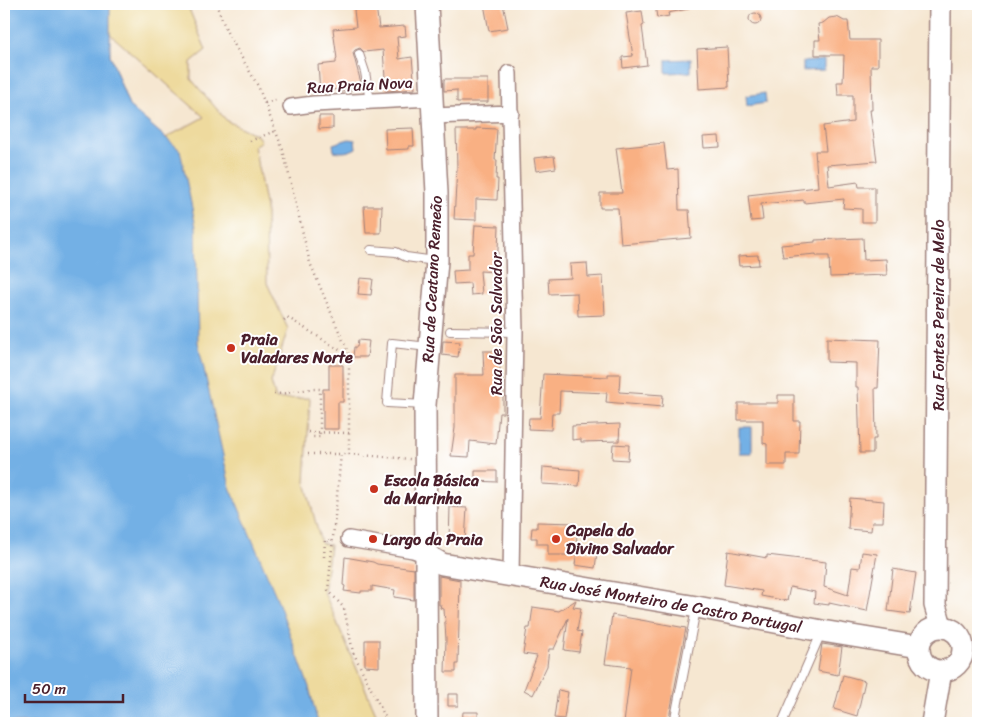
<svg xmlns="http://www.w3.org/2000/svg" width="982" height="727" viewBox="0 0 982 727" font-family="Sriracha,sans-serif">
<rect width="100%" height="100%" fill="#fff"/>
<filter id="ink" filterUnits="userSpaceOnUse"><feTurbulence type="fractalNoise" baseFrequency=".02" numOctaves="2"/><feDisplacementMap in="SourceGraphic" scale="10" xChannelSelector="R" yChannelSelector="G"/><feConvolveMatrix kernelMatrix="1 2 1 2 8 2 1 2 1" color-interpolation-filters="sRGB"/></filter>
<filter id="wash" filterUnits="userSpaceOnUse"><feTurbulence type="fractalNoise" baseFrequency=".0096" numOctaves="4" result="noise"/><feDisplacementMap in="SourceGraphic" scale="20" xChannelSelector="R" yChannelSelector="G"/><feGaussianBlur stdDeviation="1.12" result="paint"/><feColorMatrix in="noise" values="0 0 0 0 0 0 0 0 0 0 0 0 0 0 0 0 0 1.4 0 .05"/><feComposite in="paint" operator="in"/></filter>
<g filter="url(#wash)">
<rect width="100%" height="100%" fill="#f6e7d1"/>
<path fill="#eeda9e" stroke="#9c7c64" d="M49,4H187L206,50L191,62V79L227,121L257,135L261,141L254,146L266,209L267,283L288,329L271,382L276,399L310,398L305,482L321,543L330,545L324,592L380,723H248L127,159L204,117L84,11Z"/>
<path fill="#73b0e5" stroke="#5e6888" d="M4,4H110V55L129,106L180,150L196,227L198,342L230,487L276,596L309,687L318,723H4Z
M691,59V72L666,73V60Z
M824,60V70L803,71V62Z
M765,93L766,103L747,106L746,96Z
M349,139L355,140L356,148C349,152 342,153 334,151L333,144Z
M739,427H752V453H739Z"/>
<g id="blocks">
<path fill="#f9b083" d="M484,4H503L508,28L489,31Z
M655,4H688V9L668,13L669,16L657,18Z
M376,6L379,28L405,26L406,36L397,37L399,59L412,57L415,89L386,91L383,50L364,52L360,48L355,50L353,53L361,83L351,85V91L340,92L339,89L320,92L318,65L336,63V60L337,59L333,29L356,27L354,10Z
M642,11L644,25L642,26L647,65L623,68L622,57L633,56L626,13Z
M749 19a6 6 0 1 1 12 0a6 6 0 1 1-12 0Z
M837,17L844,21H848L850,40H878V66H871L872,110H870L877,161L827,165L829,186L858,182L859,187H875V222H862V209L843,208L844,199L804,203V200L761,204L763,220L751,221L748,195L818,187L815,151H826L823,126L853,122V95H838L837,82H843L844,55H815V40H820L818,24L823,23L829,18Z
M727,47L729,87L699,89L697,49Z
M444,79H488V102H457V90L444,91Z
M319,116H333V128L319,129Z
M413,128L414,146H409V149L386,150L385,129Z
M476,128L497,129L495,160H497L496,179H498L497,200L476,199V220L454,219L457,168L456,130H476Z
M719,136L720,147L704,148L703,137Z
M664,143L667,170L678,169L679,210H689L691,238L621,244L618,208H600V193H622L616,148Z
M554,156L556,168L536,171L534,158Z
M364,206H382L381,233H366Z
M475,225L499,226L497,272L480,271L482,294L471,295L470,283L454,284L453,271L468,270V254H473Z
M863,238L864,260L886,259L887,275L830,277L829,256H816V254L783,257L781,245L815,242V240Z
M758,255L759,265L739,266L738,256Z
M587,263L588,277L603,276L605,315L578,316L577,293L549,294L548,279L571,278L570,264Z
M360,278L373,279L371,295L358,294Z
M827,338L880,340L878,388H875L876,439H873V453H860L858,387H856V363L827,362Z
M358,340L369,341L367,357H353L354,347H357Z
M443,341L460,342L458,357L442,355Z
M483,351H500V375H503V413H499L496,444L470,441L469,457L451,456L455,428V375H484Z
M329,365H343V402H338V429H323V389H329Z
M543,374L608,377V374H620L619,392L663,395L662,407L606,402L607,393L560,391L559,413H552L551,430L528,429L529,418H540Z
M778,395H794V421H800L799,454H786V465H767V444L763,443V420H738V403H778Z
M620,424L619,441L581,442V439L572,440V426Z
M613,444L629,445L628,460L612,459Z
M543,467L580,470L579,486L542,484Z
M475,471H497V482L475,481Z
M850,498L884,501L883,522H872L871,531L848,529Z
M450,507L467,508L465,542H449Z
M537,522L575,523V529H577L576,555H548V544H537V538H531L532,528H537Z
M577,550L597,553L595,568L575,565Z
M728,551L767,558V555L826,562L824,587L848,595L852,567L860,568L862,552L877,554L867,611L829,603V605L814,603L815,592L790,587L787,601L761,596L762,591L724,585Z
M345,557L373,562L377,564L414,569V600L394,597L395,590L372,586V591H361V593L344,591L345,586L343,585Z
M893,569L916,573L910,614L888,611Z
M439,576L460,580L458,664H456V672H445L446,639L444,609L440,608L441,605H439Z
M576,600L573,607L581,608L577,631L582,632L579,652L564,650L568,618L554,649H549L547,666L533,695L524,690L537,656L523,654L527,628H530L533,607L559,611Z
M612,615L686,628L668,723H624L631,667L605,664Z
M365,640H379V667L365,666Z
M822,644L842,647L838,675L818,671Z
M843,675L865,681L857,716L834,709Z
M558,690L568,692L564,719L554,718Z
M448,694H458V706H448Z
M463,712H478V723H462Z"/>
</g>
</g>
<g filter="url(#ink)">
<use href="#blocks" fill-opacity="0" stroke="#a0837e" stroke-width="1"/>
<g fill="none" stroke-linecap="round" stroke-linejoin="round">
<g stroke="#a0837e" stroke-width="10">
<path id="lane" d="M359,54L365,72L370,101
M371,250L396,252L406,257L435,261
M450,331L515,332
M425,405L387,403L392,343L429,347
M674,723L696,609
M782,723L821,633"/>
</g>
<g stroke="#a0837e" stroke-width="18">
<path id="street" d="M509,73L515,332L511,576
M291,107L314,104L432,98
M433,116L511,113
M349,539L413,550L427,555"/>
</g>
<g stroke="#a0837e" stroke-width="24">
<g id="secondary">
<path d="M427,4L437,193V261L425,405L427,723"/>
<path d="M940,4L935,605L941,626"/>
<path id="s1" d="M427,555L442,564L697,607L822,631L919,647"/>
<circle cx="941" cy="649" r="22"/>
<path d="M932,723L941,671"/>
</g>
</g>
<path stroke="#a0837e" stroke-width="2.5" stroke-dasharray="1 4" stroke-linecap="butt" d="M216,4L227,32L258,86L283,150L310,263L349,355
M265,103L279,99
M250,141L275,131
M284,320L287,317L349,356V454H341L328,590L344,608L353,652L388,723
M274,394C290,394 305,388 320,389V437H312
M308,432L349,433
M308,454H341
M349,454L410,459
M324,557L325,540L332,541"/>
<use href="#lane" stroke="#fff" stroke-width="8"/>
<use href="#street" stroke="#fff" stroke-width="15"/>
<use href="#secondary" stroke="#fff" stroke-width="21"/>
</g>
</g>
<g fill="#c8321e" stroke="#fff" stroke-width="2">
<circle cx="231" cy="348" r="5"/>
<circle cx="374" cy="489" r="5"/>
<circle cx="373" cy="539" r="5"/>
<circle cx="556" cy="539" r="5"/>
</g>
<g text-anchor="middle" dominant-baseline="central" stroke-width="4" stroke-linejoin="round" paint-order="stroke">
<g font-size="16" fill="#4a1f2b" stroke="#fff">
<text transform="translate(360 85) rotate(-3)">Rua Praia Nova</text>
<text transform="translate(432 279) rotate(-87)">Rua de Ceatano Remeão</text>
<text transform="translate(938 315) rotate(-90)">Rua Fontes Pereira de Melo</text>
<text transform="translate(496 324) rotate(-90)">Rua de São Salvador</text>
<text stroke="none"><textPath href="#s1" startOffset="250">Rua José Monteiro de Castro Portugal</textPath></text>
</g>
<g font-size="16" font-weight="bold" fill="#4a1f2b" stroke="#fff" text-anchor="start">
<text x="241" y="339">Praia<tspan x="241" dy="18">Valadares Norte</tspan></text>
<text x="384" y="480">Escola Básica<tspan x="384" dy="18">da Marinha</tspan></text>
<text x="566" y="530">Capela do<tspan x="566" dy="18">Divino Salvador</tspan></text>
<text x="383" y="539">Largo da Praia</text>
</g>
</g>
<rect width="982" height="727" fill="none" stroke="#fff" stroke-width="20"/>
<path d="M25 694v8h98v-8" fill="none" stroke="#4a1f2b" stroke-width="2.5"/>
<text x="32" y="694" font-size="15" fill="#4a1f2b" stroke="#ffffff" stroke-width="4" paint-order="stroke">50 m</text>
</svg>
